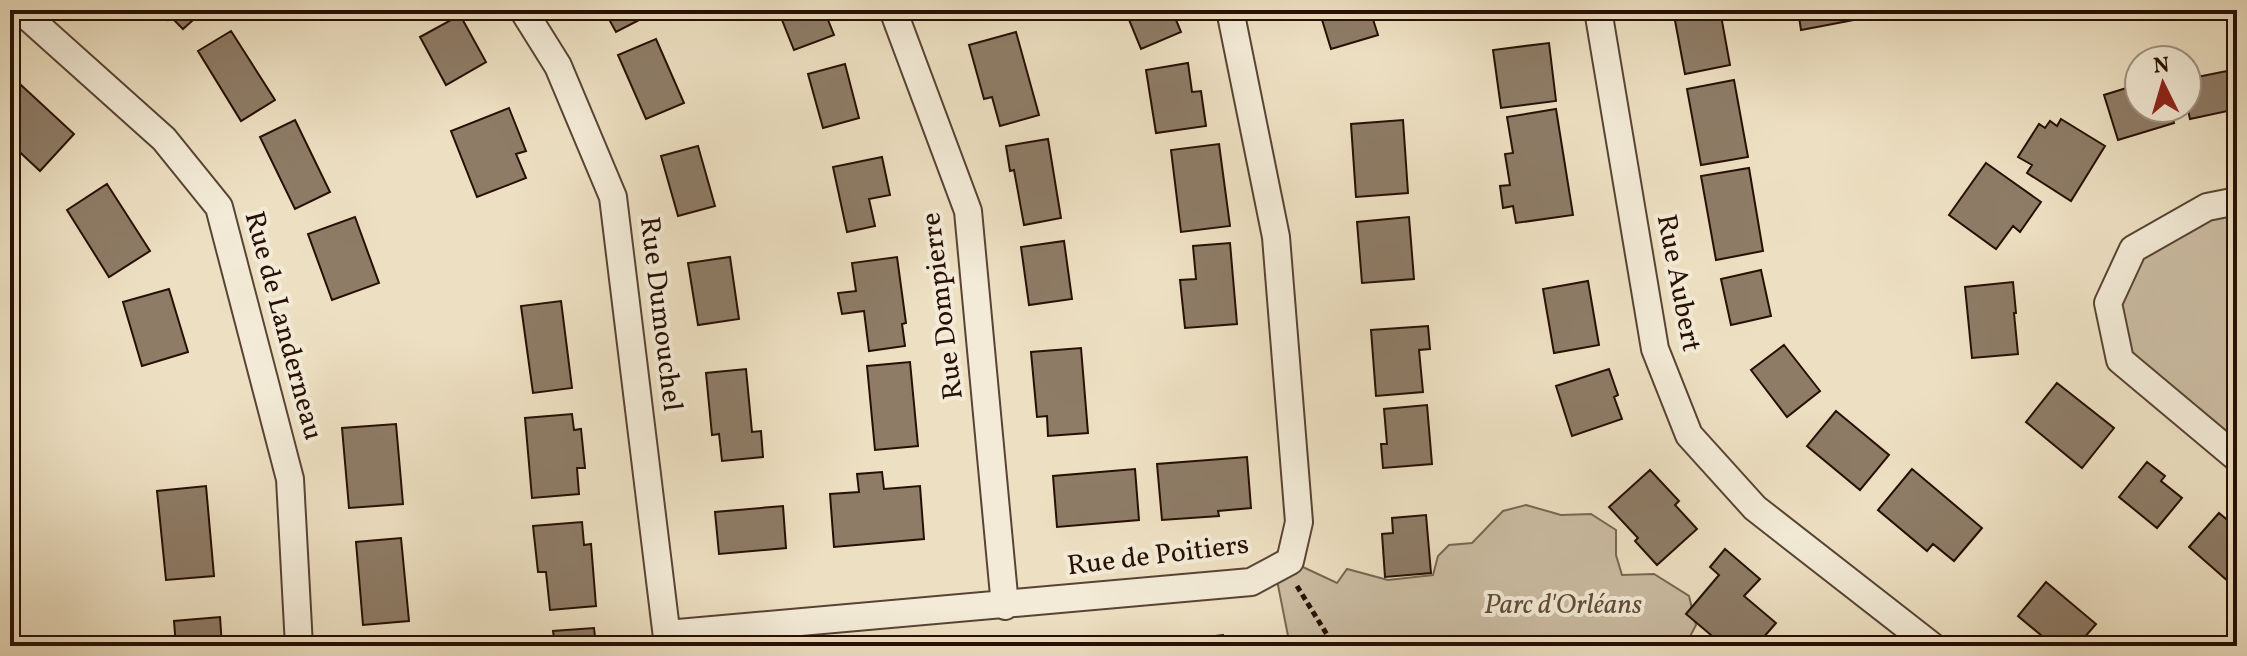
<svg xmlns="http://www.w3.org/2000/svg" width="2247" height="656" viewBox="0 0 2247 656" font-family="Vollkorn,serif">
<rect width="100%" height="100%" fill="#ede0c2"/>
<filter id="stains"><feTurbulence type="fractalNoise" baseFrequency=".0025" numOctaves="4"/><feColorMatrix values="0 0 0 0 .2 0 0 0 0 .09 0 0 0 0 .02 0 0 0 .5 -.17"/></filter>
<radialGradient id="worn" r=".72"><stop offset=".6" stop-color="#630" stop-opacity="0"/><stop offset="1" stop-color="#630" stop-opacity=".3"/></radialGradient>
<path fill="#cbbca2" stroke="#796653" stroke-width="2" d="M2237,201V446L2120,360L2108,303L2133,249Z
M1526,505L1561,515L1591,514L1616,530V555L1622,575L1654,574L1689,596L1696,625L1687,642L1680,646H1290L1275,570L1290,561L1337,583L1347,569L1388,580L1433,575L1438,556L1449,545L1472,543L1503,511Z"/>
<path fill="#8e7c67" stroke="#270f04" stroke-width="2" d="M159,10H204L183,29L171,17L168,20Z
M604,10H636L641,19L616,32Z
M778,10H824L834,35L794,50Z
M1125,10H1172L1181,32L1141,49Z
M1319,10H1370L1378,35L1331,49Z
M1492,10H1534V15L1494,20Z
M1673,10H1720L1730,65L1685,74Z
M1798,10H1874L1875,16L1801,30Z
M460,15L486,62L446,85L420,37Z
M231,31L275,100L241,121L198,51Z
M1016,32L1039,115L1000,126L992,97L984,99L969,45Z
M656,39L684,103L646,119L618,55Z
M1549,43L1556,101L1501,108L1493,50Z
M1188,63L1192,92L1201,91L1206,126L1156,133L1146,70Z
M845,64L859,118L823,128L808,74Z
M2237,69V109L2190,119L2187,106V79Z
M1734,80L1748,157L1701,165L1687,89Z
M2139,84V108H2170L2174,123L2118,140L2104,95Z
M21,85L74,134L40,171L10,143V97Z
M509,108L526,151L516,154L526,178L477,197L451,131Z
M1556,109L1573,215L1516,223L1513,206L1503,208L1500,186L1510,185L1505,154L1513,153L1507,117Z
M2061,119L2105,146L2071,201L2027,173L2032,165L2018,157L2039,124L2045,128L2050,121L2057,126Z
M295,120L330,192L295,209L260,137Z
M1403,120L1408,193L1356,197L1351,124Z
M1048,139L1061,218L1024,225L1014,170L1010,171L1006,146Z
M1219,144L1230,226L1181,232L1171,150Z
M698,146L715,206L678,216L661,156Z
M882,157L890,195L869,199L875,226L847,232L833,167Z
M1986,163L2041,202L2020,232L2013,226L1996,249L1949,215Z
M1749,168L1763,251L1716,260L1701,176Z
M107,184L150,251L109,277L67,210Z
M355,217L379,283L332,300L308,234Z
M1409,217L1414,279L1362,283L1357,222Z
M1064,241L1072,299L1029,305L1021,247Z
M1230,243L1237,324L1185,328L1180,280L1196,279L1193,246Z
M730,257L739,319L698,325L688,263Z
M897,257L906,323L902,324L905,346L869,351L864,311L842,314L838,293L856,291L852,263Z
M1761,270L1771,316L1731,325L1721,279Z
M1588,281L1599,345L1554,353L1543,289Z
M2013,282L2016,313H2014L2018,354L1972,358L1965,287Z
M169,289L188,352L142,366L123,302Z
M561,301L572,388L533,393L521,306Z
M1428,326L1430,349L1419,350L1423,392L1376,396L1371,330Z
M1784,345L1820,391L1787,417L1751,370Z
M1081,348L1088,433L1048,436L1047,416L1037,417L1031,352Z
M910,362L918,446L875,450L867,366Z
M746,369L752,432L761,431L763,457L722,461L719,434L712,435L706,373Z
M1609,369L1618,395L1614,397L1622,419L1572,436L1556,386Z
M2057,383L2114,428L2082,468L2026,422Z
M1427,405L1432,464L1383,468L1381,444H1387L1384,409Z
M1836,411L1889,455L1860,490L1807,446Z
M572,414L574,430L581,429L585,468H577L579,494L532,498L525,418Z
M396,424L403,504L349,508L342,428Z
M1247,457L1251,508L1218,511L1219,516L1162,520L1157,464Z
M2147,462L2165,476L2161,481L2182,498L2157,528L2119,497Z
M1135,469L1139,520L1057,527L1053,476Z
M1912,469L1982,528L1954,561L1933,544L1927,551L1878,510Z
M1650,470L1679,501L1675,505L1697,529L1657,565L1635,541L1638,538L1609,507Z
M882,472L884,489L920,486L924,539L834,547L830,494L859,492L857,474Z
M206,486L214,576L166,580L157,491Z
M783,506L786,548L719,554L715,512Z
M2219,513L2237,528V573L2229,582L2189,547Z
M1426,515L1431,573L1385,577L1382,534L1393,533L1392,518Z
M582,522L584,545L591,544L596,606L550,610L546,572H538L533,526Z
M10,535L19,619L10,620Z
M401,538L409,621L363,625L356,542Z
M1725,549L1760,579L1744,596L1776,623L1756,646H1724L1686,614L1719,575L1710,567Z
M2046,582L2096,624L2077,646H2046L2039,640L2042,636L2018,616Z
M220,617L222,646H176L174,621Z
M594,628L596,646H555L553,631Z
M1223,635L1225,646H1127Z"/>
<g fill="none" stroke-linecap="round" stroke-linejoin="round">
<g stroke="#584334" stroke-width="30">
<path id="street" d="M20,10L164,139L219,207L290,479L299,646
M523,10L558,66L613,197L668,646
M893,10L968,211L1005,606
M1598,10L1655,349L1689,435L1755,508L1932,646
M2237,201L2207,207L2133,249L2108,303L2120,360L2237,458
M667,634L1251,582L1290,561L1299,522L1276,237L1230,10"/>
</g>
<path stroke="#270f04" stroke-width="5" stroke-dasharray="6 4" stroke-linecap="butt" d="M1297,586L1334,646"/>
<use href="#street" stroke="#f3ebd7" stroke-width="26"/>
</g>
<g text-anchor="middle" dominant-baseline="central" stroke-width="8" stroke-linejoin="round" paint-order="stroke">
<g font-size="28" fill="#270f04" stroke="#f3ebd7">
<text transform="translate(1678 283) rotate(79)">Rue Aubert</text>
<text transform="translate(943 306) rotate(-97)">Rue Dompierre</text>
<text transform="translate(660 314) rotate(83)">Rue Dumouchel</text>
<text transform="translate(283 326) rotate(75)">Rue de Landerneau</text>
<text transform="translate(1158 556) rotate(-7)">Rue de Poitiers</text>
</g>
<g font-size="28" font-style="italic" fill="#604c3b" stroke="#f3ebd7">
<text x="1563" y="605">Parc d'Orléans</text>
</g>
</g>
<rect width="2247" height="656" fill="none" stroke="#ede0c2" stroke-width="40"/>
<rect x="12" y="12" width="2223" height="632" fill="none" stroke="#270f04" stroke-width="4"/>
<rect x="20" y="20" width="2207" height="616" fill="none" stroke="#270f04" stroke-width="2"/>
<g transform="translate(2163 84) rotate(355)"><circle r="38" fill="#f3ebd7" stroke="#a19383" stroke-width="2"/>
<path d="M0-6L14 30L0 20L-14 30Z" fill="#8f2418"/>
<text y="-12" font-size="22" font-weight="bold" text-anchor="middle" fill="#270f04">N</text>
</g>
<rect width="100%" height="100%" filter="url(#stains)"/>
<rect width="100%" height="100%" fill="url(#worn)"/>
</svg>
